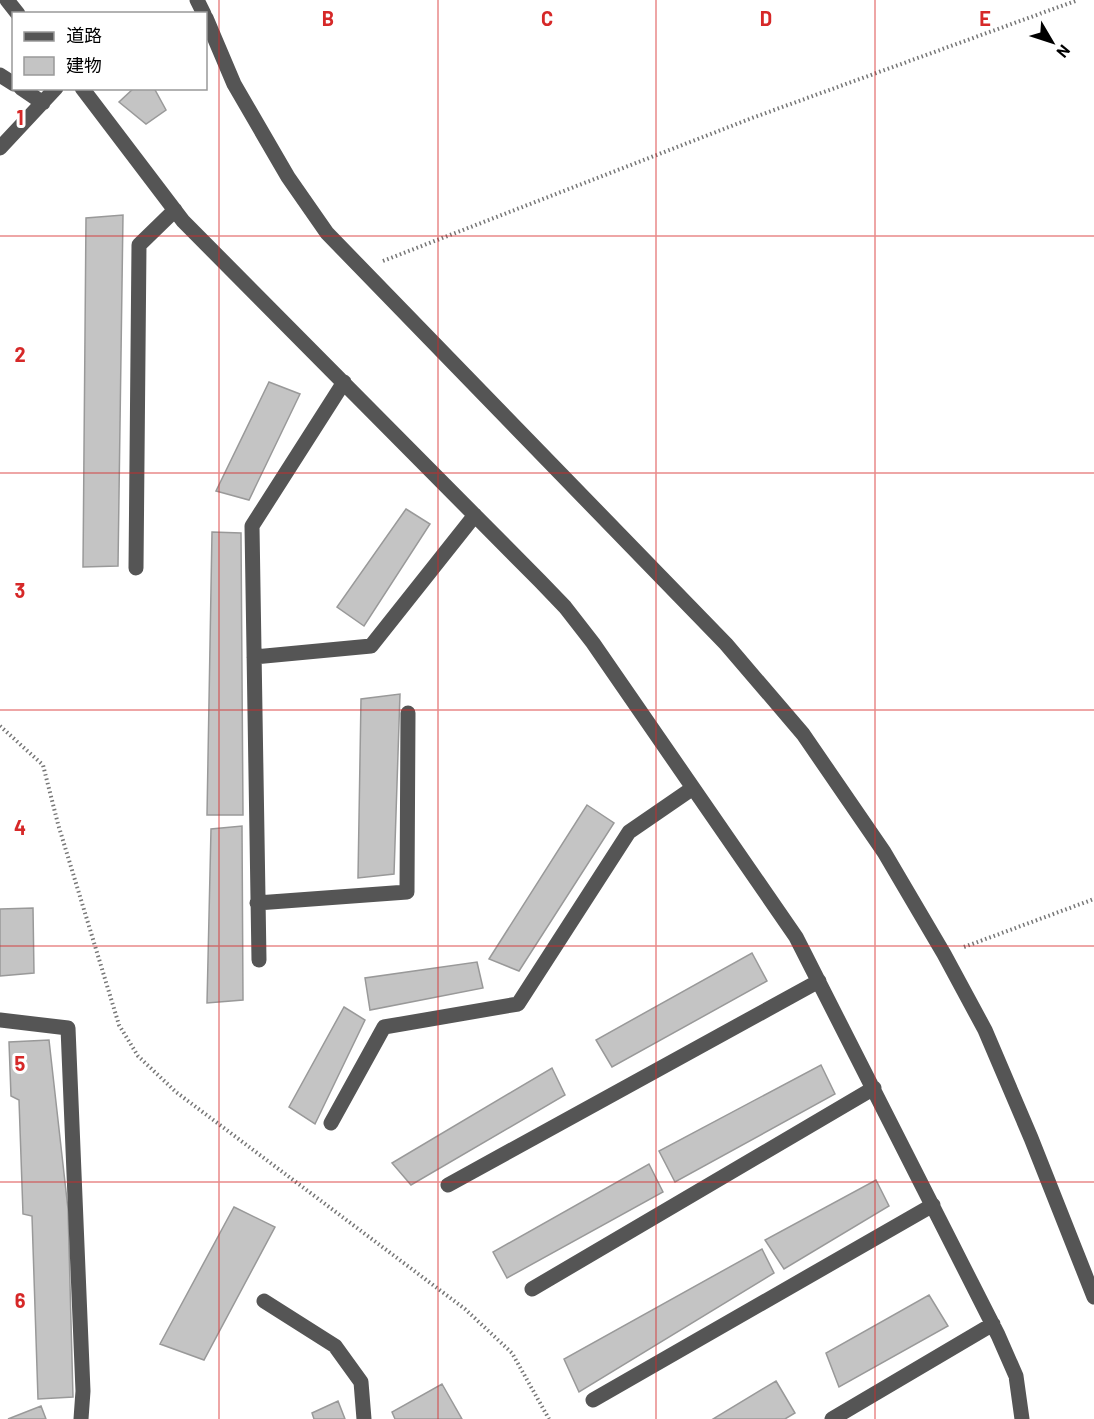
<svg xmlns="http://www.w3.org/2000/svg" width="1094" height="1419" viewBox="0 0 1094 1419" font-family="Barlow,'Noto Sans JP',sans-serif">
<rect width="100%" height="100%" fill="#fff"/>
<path fill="#c4c4c4" stroke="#999" stroke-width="1.5" d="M134,88H154L166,110L146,124L119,102Z
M123,215L118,566L83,567L86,218Z
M269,382L300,394L249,500L216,491Z
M406,509L430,524L364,626L337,607Z
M212,532L241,533L243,815H207Z
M400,694L394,874L358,878L361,699Z
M587,805L614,823L519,971L489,959Z
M242,826L243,1000L207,1003L211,829Z
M33,908L34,973L0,976V909Z
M752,953L767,981L612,1067L596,1040Z
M477,962L483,988L370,1010L365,978Z
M344,1007L365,1020L315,1124L289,1107Z
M49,1040L68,1209L73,1397L38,1399L32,1216L23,1214L19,1100L11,1096L9,1042Z
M821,1065L835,1094L675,1182L659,1151Z
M552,1068L565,1095L411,1185L392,1163Z
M649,1164L663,1192L507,1278L493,1252Z
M876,1180L889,1206L784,1269L765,1240Z
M234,1207L275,1227L204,1360L160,1344Z
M762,1249L774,1273L579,1392L564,1359Z
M929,1295L948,1326L839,1387L826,1353Z
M776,1381L795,1413L785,1419H713Z
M442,1384L462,1419H395L392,1412Z
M338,1401L345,1419H314L312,1413Z
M41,1406L46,1419H8Z"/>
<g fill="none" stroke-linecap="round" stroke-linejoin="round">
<path stroke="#777" stroke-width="4" stroke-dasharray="1.5 3" stroke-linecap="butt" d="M383,261L752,118L1078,0
M0,726L43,765L58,824L119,1025L138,1056L176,1092L465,1309L512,1353L549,1419
M964,947L1094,899"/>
<path stroke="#555" stroke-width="15" d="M7,0L18,14
M197,0L204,14
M206,18L234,84L288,177L327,233L726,644L803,734L884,852L944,954L985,1030L1031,1138L1094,1297
M0,75L14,84
M21,88L43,103
M82,88L183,221L540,581L565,607L593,643L796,937L998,1335L1016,1376L1022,1419
M0,148L56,88
M136,568L139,245L175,210
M254,657L371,646L475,515
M257,903L407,892L408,713
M259,960L252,526L344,382
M0,1020L68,1028L83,1391L81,1419
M331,1123L384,1027L518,1004L629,832L693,788
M448,1185L819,981
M532,1289L874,1088
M264,1301L335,1346L361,1382L364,1419
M593,1400L933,1205
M832,1419L993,1324"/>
</g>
<path fill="none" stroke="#d62828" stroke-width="1.5" stroke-opacity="0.55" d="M219,0V1419M438,0V1419M656,0V1419M875,0V1419M0,236H1094M0,473H1094M0,710H1094M0,946H1094M0,1182H1094"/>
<g font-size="20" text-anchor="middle" font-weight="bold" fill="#d62828" stroke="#fff" stroke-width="6" stroke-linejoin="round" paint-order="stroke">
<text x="328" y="26">B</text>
<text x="547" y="26">C</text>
<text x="766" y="26">D</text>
<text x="985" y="26">E</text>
<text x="20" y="125">1</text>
<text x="20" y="362">2</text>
<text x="20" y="598">3</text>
<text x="20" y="835">4</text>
<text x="20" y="1071">5</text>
<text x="20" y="1308">6</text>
</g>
<rect x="12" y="12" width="195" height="78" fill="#ffffff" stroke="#999999" stroke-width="1.5"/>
<rect x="24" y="32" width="30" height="9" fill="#555555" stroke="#999999" stroke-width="1.5"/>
<text x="66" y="42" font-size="18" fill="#000000">道路</text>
<rect x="24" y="57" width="30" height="18" fill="#c4c4c4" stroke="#999999" stroke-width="1.5"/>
<text x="66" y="72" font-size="18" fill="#000000">建物</text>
<g transform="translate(1052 42) rotate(129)" stroke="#ffffff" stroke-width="4.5" paint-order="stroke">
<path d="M0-4.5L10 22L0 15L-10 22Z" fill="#000000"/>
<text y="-9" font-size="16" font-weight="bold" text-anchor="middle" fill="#000000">N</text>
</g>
</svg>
